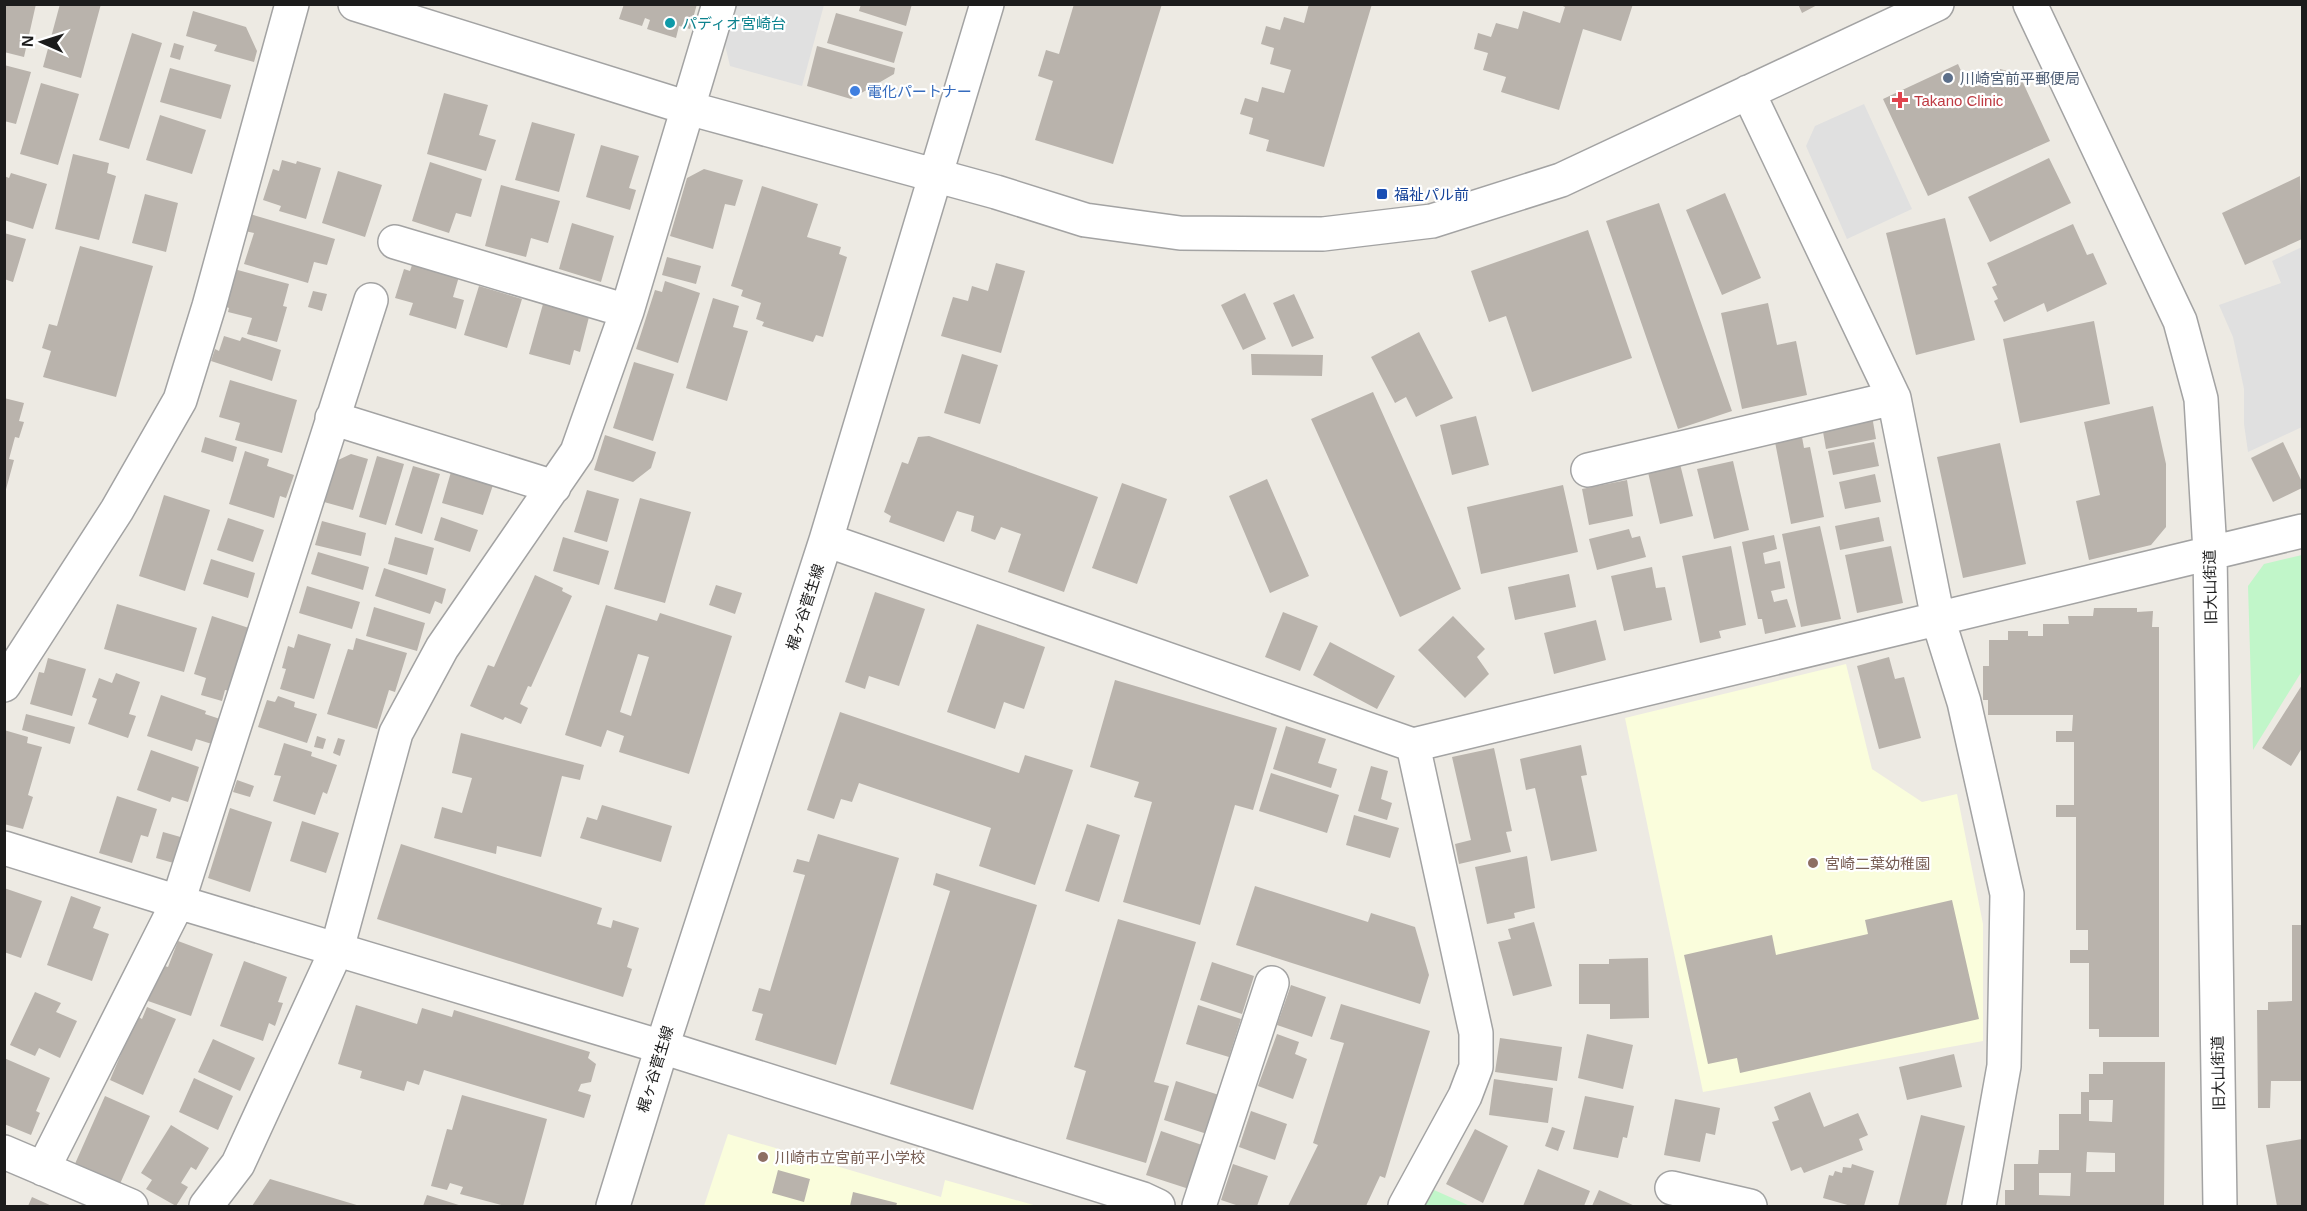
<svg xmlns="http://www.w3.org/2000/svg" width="2307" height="1211" viewBox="0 0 2307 1211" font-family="Helvetica,'Noto Sans JP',sans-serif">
<rect width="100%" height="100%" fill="#edeae3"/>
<path fill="#fafddc" d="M1846,664L1872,769L1922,802L1957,794L1983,924V1041L1703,1092L1625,718Z
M728,1134L941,1197L945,1180L1037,1206H704Z"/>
<path fill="#c1f6c9" d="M2302,555V671L2253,750L2248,586L2264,564Z
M1434,1190L1470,1206H1425Z"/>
<path fill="#e0e0e0" d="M734,5H824L802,86L730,66L724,41Z
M1864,104L1912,209L1847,239L1806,146L1815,126Z
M2302,247V427L2248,452L2244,424V389L2233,337L2219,305L2281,283L2272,261Z"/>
<path fill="#b9b3ac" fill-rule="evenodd" d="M5,4H36L24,57L4,52Z
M60,4H101L81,78L43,67Z
M624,4H697L690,29L679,26L676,38L647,29L650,20L645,18L642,26L619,19Z
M861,4H912L906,26L859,11Z
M1074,4H1162L1113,164L1035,140L1053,81L1038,76L1046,50L1059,54Z
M1309,4H1372L1324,167L1266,151L1269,140L1249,134L1253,118L1240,114L1245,98L1258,102L1262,87L1284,93L1291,70L1270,64L1274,48L1261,44L1266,26L1280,30L1284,17L1304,23Z
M1633,4L1621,41L1583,29L1559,110L1501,92L1506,77L1483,70L1488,53L1474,49L1478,33L1491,37L1496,23L1518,29L1523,11L1560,23L1565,7L1558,4Z
M1798,4H1819L1802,13Z
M193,11L246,27L257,51L254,62L214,51L217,45L186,36Z
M836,13L903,32L894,63L827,43Z
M132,33L162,43L129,149L99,140Z
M174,43L184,46L180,60L170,57Z
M817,46L895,68L894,74L851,99L807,86Z
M1958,64L1967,84L2000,69L2019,74L2050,141L1928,196L1883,99Z
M4,65L31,72L16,124L4,121Z
M170,68L231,85L221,119L160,102Z
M41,83L79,94L58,165L20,154Z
M444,93L488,105L479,135L496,140L486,171L427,154Z
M160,115L206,130L192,174L146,160Z
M532,122L575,134L559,192L515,180Z
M601,145L639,156L629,188L636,190L630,210L586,197Z
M73,154L109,163L107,173L116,176L99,240L55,229Z
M2049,158L2071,203L1990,242L1968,197Z
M282,160L296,164L297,161L321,168L306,219L279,211L281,206L263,200L273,169L279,171Z
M430,162L482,179L471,217L456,213L449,233L412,221Z
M704,169L743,180L735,206L725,204L713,249L670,236L687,178Z
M338,171L382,185L365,237L322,223Z
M11,173L47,184L33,229L4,220V176L9,178Z
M2300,176L2302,239L2245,265L2222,213Z
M501,185L560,201L548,243L531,238L526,257L485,246Z
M762,186L818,204L807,237L841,247L839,254L847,257L823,337L816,335L813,342L762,326L764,322L756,319L761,303L741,296L743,290L731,286Z
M1725,193L1761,278L1722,295L1686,210Z
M145,194L178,203L166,252L132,243Z
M1659,203L1732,411L1678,429L1606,221Z
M250,214L335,239L327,265L314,262L308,283L244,264L254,233L245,231Z
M1945,218L1975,340L1916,355L1886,233Z
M572,223L614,236L601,282L559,269Z
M2073,224L2087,255L2093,253L2107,284L2047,312L2044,303L2004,322L1994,301L1998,299L1992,287L1997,285L1987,263Z
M1588,230L1632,358L1532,392L1506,316L1489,322L1471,271Z
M4,233L26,239L13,282L4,279Z
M80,246L153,266L116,397L43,377L51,351L42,348L49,324L57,326Z
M667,257L701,266L696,284L662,275Z
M414,259L460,273L453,297L464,300L456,329L409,315L413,303L395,298L404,269L410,271Z
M996,263L1025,271L1001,353L941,336L953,297L968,301L972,286L988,291Z
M234,269L289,284L283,306L287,307L277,342L247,334L252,318L228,312L229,308L224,306Z
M665,281L700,293L678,363L636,349L655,290L662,292Z
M479,286L522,299L507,348L464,335Z
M313,291L327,294L322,311L308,307Z
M1245,293L1266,339L1243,350L1221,305Z
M1294,294L1314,338L1292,347L1273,303Z
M713,298L739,306L733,327L748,331L727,401L686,388Z
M1768,303L1777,345L1796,341L1807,395L1742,409L1721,313Z
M543,304L589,317L580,352L574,350L570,365L529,354Z
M2094,321L2110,404L2020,423L2003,339Z
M1419,332L1453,398L1416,417L1406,397L1395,403L1371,357Z
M224,336L240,341L242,337L281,350L272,381L211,361L215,349L219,351Z
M962,354L998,365L980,424L944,413Z
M1251,354L1323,355L1322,376L1252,375Z
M634,362L674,374L653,441L613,428Z
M230,380L297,400L282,453L235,440L240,423L219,417Z
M1373,392L1461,589L1400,617L1311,419Z
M4,398L24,403L19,421L24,422L19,438L15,437L9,459L14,460L5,493Z
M2153,406L2166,464V527L2151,545L2089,560L2076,501L2100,495L2084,422Z
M1476,416L1489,465L1452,475L1440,425Z
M1872,416L1876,439L1826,449L1822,426Z
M605,435L656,452L651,468L633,482L594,470Z
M929,436L1098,497L1064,592L1008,572L1021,534L1001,527L995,540L971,531L974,516L957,511L944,542L889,522L891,516L884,512L902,462L908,464L918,437Z
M205,437L237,447L233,462L201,452Z
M1802,437L1804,448L1810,447L1824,517L1791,524L1775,442Z
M1874,442L1879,466L1833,475L1828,451Z
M2283,442L2302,482V488L2273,502L2251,458Z
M2000,443L2026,564L1963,578L1937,457Z
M245,451L269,459L267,466L294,475L286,498L280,496L274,518L229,504Z
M351,454L368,459L353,510L324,502L336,461Z
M377,456L404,464L386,525L359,517Z
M1679,460L1693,516L1660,524L1647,468Z
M1733,461L1749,530L1714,539L1697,469Z
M413,466L440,474L422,534L395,525Z
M451,472L493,485L483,515L442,503Z
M1875,474L1881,502L1845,509L1839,482Z
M1267,479L1309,576L1270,593L1229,496Z
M1627,480L1633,516L1589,525L1582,489Z
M1122,483L1167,499L1137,584L1092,568Z
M1563,485L1578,552L1481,574L1467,507Z
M587,490L619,499L607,542L574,532Z
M164,495L210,510L185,591L139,576Z
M640,498L691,512L665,603L614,589Z
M441,517L478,530L470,552L434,540Z
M1879,517L1884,541L1840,550L1835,526Z
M228,518L264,530L253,562L217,550Z
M322,521L366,533L361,556L315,545Z
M1820,526L1841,619L1801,627L1782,534Z
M1629,529L1632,538L1640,536L1646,557L1597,570L1589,539Z
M1774,535L1777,549L1763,553L1765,564L1780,561L1785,588L1771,591L1774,602L1787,599L1796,627L1765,634L1762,619H1758L1742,542Z
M395,537L434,548L427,575L388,564Z
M563,537L609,551L599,585L553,571Z
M1731,546L1746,625L1719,631L1721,638L1700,643L1682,556Z
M1891,546L1903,603L1857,613L1845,555Z
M318,552L369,567L363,590L311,574Z
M211,559L255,573L248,598L203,584Z
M1652,567L1656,588L1665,587L1672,620L1624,631L1611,576Z
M384,568L446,589L442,604L435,601L430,614L375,596Z
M1569,574L1576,607L1515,620L1508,587Z
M535,575L563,588L562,591L572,596L531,687L528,686L520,704L528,708L521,724L505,717L503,720L470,706L488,665L494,667Z
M716,585L742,593L735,614L709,605Z
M307,586L360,602L352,629L299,613Z
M875,592L925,609L899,686L869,676L865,689L845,682Z
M117,604L197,628L184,672L104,649Z
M606,605L657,621L660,613L732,636L689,774L619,752L624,736L607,730L601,747L565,735ZM638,654L649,657L631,716L620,712Z
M374,607L425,623L417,651L366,636Z
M2094,608H2137V612L2153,611L2152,627H2159V1037H2099V1029H2089V963H2070V950H2088V930H2076V817H2056V805H2074V742H2056V731H2072L2073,715H1988V700H1983V666H1989V640H2008V631H2028V636H2043V624H2069L2068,616H2093Z
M1283,612L1318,626L1300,671L1265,657Z
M212,616L249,628L230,691L225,690L222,701L201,695L206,678L194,674Z
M1453,616L1485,649L1477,657L1489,674L1465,698L1418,650Z
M1596,620L1606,660L1554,674L1544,633Z
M977,624L1045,647L1024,709L1004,702L995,729L947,712Z
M298,634L331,644L314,699L280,689L286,669L282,668L288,646L294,648Z
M356,638L407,653L395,692L389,690L377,729L327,714L348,649L353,650Z
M1330,642L1395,676L1377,709L1313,675Z
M1889,657L1895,679L1904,677L1921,738L1879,749L1857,666Z
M48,658L86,669L72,716L30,704L39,672L44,673Z
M116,673L140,682L129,714L136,716L128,738L88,724L97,699L92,697L99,678L112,683Z
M1115,680L1277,728L1253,810L1235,805L1200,925L1123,902L1152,802L1134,797L1139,782L1090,767Z
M2302,685V748L2291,766L2262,748Z
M161,695L206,711L205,714L223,720L215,745L196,739L192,751L147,736Z
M278,696L295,702L294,707L317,714L307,743L258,727L267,700L275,702Z
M840,712L1019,773L1025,755L1073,770L1035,885L979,866L991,828L859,783L852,802L841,799L834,819L807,810Z
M26,714L75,727L70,744L22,730Z
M1286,726L1326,739L1318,763L1337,769L1331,788L1273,769Z
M4,730L28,737L27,743L42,747L28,795L33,797L23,829L4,824Z
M461,733L584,765L580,780L562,776L541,857L497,846L496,854L434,838L442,807L462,813L472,778L452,773Z
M317,736L326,739L323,749L314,747Z
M338,738L345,740L340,756L333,753Z
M284,743L312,752L311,756L337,765L327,794L323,792L315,815L273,801L281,776L274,775Z
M1581,745L1587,775L1581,776L1597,851L1551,861L1535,788L1526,790L1520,759Z
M1494,748L1512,831L1506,832L1511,852L1459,864L1455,844L1471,840L1452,757Z
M151,750L199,767L188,802L172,797L170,802L137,790Z
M1371,766L1388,771L1381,799L1392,803L1387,820L1358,811Z
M1271,773L1339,795L1327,833L1259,811Z
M237,780L254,786L250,797L233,792Z
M117,796L157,809L148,837L141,835L132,863L99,853Z
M602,805L672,826L661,862L580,838L587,817L597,820Z
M230,808L272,822L250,892L208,878Z
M1354,815L1399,828L1390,858L1346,845Z
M302,821L339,833L326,873L290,861Z
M1087,824L1120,835L1099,902L1065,891Z
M163,832L191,840L184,866L156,858Z
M818,834L899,858L836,1065L755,1040L763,1014L752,1011L759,988L770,991L805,875L793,872L797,859L809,862Z
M401,844L602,908L597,924L611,928L613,920L639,928L627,967L632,969L623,997L377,919Z
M1527,856L1535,908L1514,913L1515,918L1487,924L1475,867Z
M936,873L1037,905L973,1110L890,1084L950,891L933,885Z
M1255,886L1368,922L1371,913L1415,927L1429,975L1420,1004L1236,945Z
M4,888L42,901L21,958L4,952Z
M71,896L101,907L93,928L109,934L92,981L47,965Z
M1952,900L1979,1019L1740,1073L1737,1058L1708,1064L1684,955L1772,935L1776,955L1868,934L1865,920Z
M1118,919L1196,942L1154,1082L1169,1086L1146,1163L1066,1139L1086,1071L1074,1067Z
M1534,922L1552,986L1513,996L1498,942L1511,939L1508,929Z
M2292,925H2302V1081H2271L2270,1108H2258L2257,1010H2268V1002L2292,1001Z
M178,941L213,954L191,1016L148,1001L161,965L168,967Z
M1648,958L1649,1018L1610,1019V1004H1579V964H1609V959Z
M244,961L287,977L278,1002L283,1003L275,1026L269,1023L263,1041L220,1026Z
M1212,962L1254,976L1242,1014L1200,1000Z
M1291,985L1326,997L1312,1037L1277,1025Z
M35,992L61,1003L56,1012L77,1021L60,1058L39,1048L35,1056L10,1045Z
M1341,1004L1430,1031L1385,1178L1380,1176L1366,1206H1288L1318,1145L1313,1143L1344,1043L1330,1039Z
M356,1005L417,1024L422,1008L452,1017L454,1010L590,1052L588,1058L596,1064L591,1082L581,1084L578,1091L591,1095L584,1118L424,1070L419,1085L407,1081L404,1091L360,1078L362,1071L338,1064Z
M1198,1005L1241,1019L1229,1057L1186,1044Z
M147,1007L176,1019L143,1095L110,1080L137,1016L142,1019Z
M1277,1034L1299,1042L1295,1054L1307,1059L1293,1099L1258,1086Z
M1587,1034L1633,1045L1623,1089L1578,1078Z
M1500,1038L1562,1047L1557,1081L1495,1072Z
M213,1039L255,1058L240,1091L198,1072Z
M1954,1054L1962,1087L1907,1100L1899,1067Z
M4,1058L50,1078L36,1111L40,1113L31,1135L4,1124Z
M2103,1062H2165L2164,1206H2005V1190H2014V1164H2038L2039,1150H2059V1114H2081V1092H2089V1074H2103ZM2089,1100H2113L2112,1122L2089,1121ZM2087,1152L2115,1153V1172H2086ZM2039,1173H2071L2070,1196L2039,1195Z
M194,1078L233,1096L218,1130L179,1112Z
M1494,1079L1553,1088L1548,1123L1489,1115Z
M1176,1081L1219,1095L1207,1134L1164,1120Z
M1810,1092L1824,1127L1858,1113L1868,1135L1859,1139L1863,1150L1804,1173L1801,1167L1791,1171L1772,1122L1779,1120L1774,1107Z
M462,1095L547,1119L523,1206H505L460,1194L463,1187L450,1183L447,1190L431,1186L447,1129L452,1130Z
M105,1096L150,1116L119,1186L74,1166Z
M1585,1096L1634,1106L1627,1138L1623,1137L1618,1158L1573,1149Z
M1675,1099L1720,1108L1715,1135L1706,1133L1700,1162L1664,1155Z
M1251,1111L1287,1124L1275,1160L1239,1147Z
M1921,1115L1965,1126L1946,1206H1898Z
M171,1125L209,1148L196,1170L191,1167L181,1183L188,1187L176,1206L146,1189L152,1180L141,1173Z
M1552,1127L1565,1131L1558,1151L1545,1146Z
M1475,1129L1508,1146L1483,1203L1446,1184Z
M1161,1131L1202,1145L1189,1189L1146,1175Z
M2302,1139V1206H2277L2266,1145Z
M1233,1164L1268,1176L1257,1206H1239L1221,1200Z
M1852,1164L1874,1171L1864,1206H1851L1823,1198L1829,1175L1833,1176L1835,1171L1842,1173L1843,1167L1851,1168Z
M1538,1169L1590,1191L1584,1206H1523Z
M778,1170L810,1179L804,1202L772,1193Z
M270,1179L360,1206H252Z
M1599,1190L1635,1206H1592Z
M853,1192L897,1203L896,1206H850Z
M427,1195L462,1206H423Z
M32,1197L52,1206H28Z"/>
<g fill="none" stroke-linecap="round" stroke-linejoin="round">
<g stroke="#a3a3a3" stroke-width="36">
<path id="minor" d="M355,4L688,108L996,192L1085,220L1180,233L1323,234L1432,221L1561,180L1937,4
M2030,4L2180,321L2201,399L2210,552L2220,1206
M1748,92L1894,398L1938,619L1964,702L2007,894L2004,1066L1979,1206
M395,242L627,311
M332,418L554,487
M1588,470L1894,398
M826,540L1413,745L1476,1033V1067L1465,1096L1405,1206
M4,685L117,510L180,400L209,306L292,4
M1413,745L2302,531
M4,848L178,902L662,1047L1143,1199L1158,1206
M4,1152L131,1206
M43,1169L178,902L371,300
M1672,1188L1750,1206
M206,1206L238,1164L337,949L396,733L442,648L577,452L627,311L719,4
M613,1206L662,1047L826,540L987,4
M1199,1206L1272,983"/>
</g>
<use href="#minor" stroke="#fff" stroke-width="33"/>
</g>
<circle fill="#0f9aa8" stroke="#fff" stroke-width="2" cx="670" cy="23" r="6"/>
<circle fill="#5c6f8a" stroke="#fff" stroke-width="2" cx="1948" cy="78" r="6"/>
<circle fill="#3f7fe0" stroke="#fff" stroke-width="2" cx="855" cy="91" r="6"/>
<path fill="#e0444e" stroke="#fff" stroke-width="2" d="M1897 91h6v6h6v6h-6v6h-6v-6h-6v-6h6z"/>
<rect fill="#1a4fb4" stroke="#fff" stroke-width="2" x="1376" y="188" width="12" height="12" rx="3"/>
<g fill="#8d6e63" stroke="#fff" stroke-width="2">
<circle cx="1813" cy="863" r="6"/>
<circle cx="763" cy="1157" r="6"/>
</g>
<g text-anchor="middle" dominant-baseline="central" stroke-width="4.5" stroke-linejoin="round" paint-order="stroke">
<g font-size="15" fill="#0d838f" stroke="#fff" text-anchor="start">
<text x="682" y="23">パディオ宮崎台</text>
</g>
<g font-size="15" fill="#4e5e75" stroke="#fff" text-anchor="start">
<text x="1960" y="78">川崎宮前平郵便局</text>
</g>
<g font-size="15" fill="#366cbe" stroke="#fff" text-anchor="start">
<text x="867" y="91">電化パートナー</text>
</g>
<g font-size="15" fill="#be3a42" stroke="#fff" text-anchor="start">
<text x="1914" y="100">Takano Clinic</text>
</g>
<g font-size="15" fill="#164399" stroke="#fff" text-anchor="start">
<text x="1394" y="194">福祉パル前</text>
</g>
<g font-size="15" fill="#1c1c1c" stroke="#fff">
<text transform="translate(2210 587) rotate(-91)">旧大山街道</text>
<text transform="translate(805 607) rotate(-72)">梶ヶ谷菅生線</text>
<text transform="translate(655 1069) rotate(-73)">梶ヶ谷菅生線</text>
<text transform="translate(2218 1073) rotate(-91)">旧大山街道</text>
</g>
<g font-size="15" fill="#785e54" stroke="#fff" text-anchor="start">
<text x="1825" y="863">宮崎二葉幼稚園</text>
<text x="775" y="1157">川崎市立宮前平小学校</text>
</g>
</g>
<rect width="2307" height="1211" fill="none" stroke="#1c1c1c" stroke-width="12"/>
<g transform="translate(42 42) rotate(273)" stroke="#ffffff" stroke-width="4.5" paint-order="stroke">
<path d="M0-4.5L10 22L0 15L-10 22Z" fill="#1c1c1c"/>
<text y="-9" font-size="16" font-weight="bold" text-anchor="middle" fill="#1c1c1c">N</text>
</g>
</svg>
